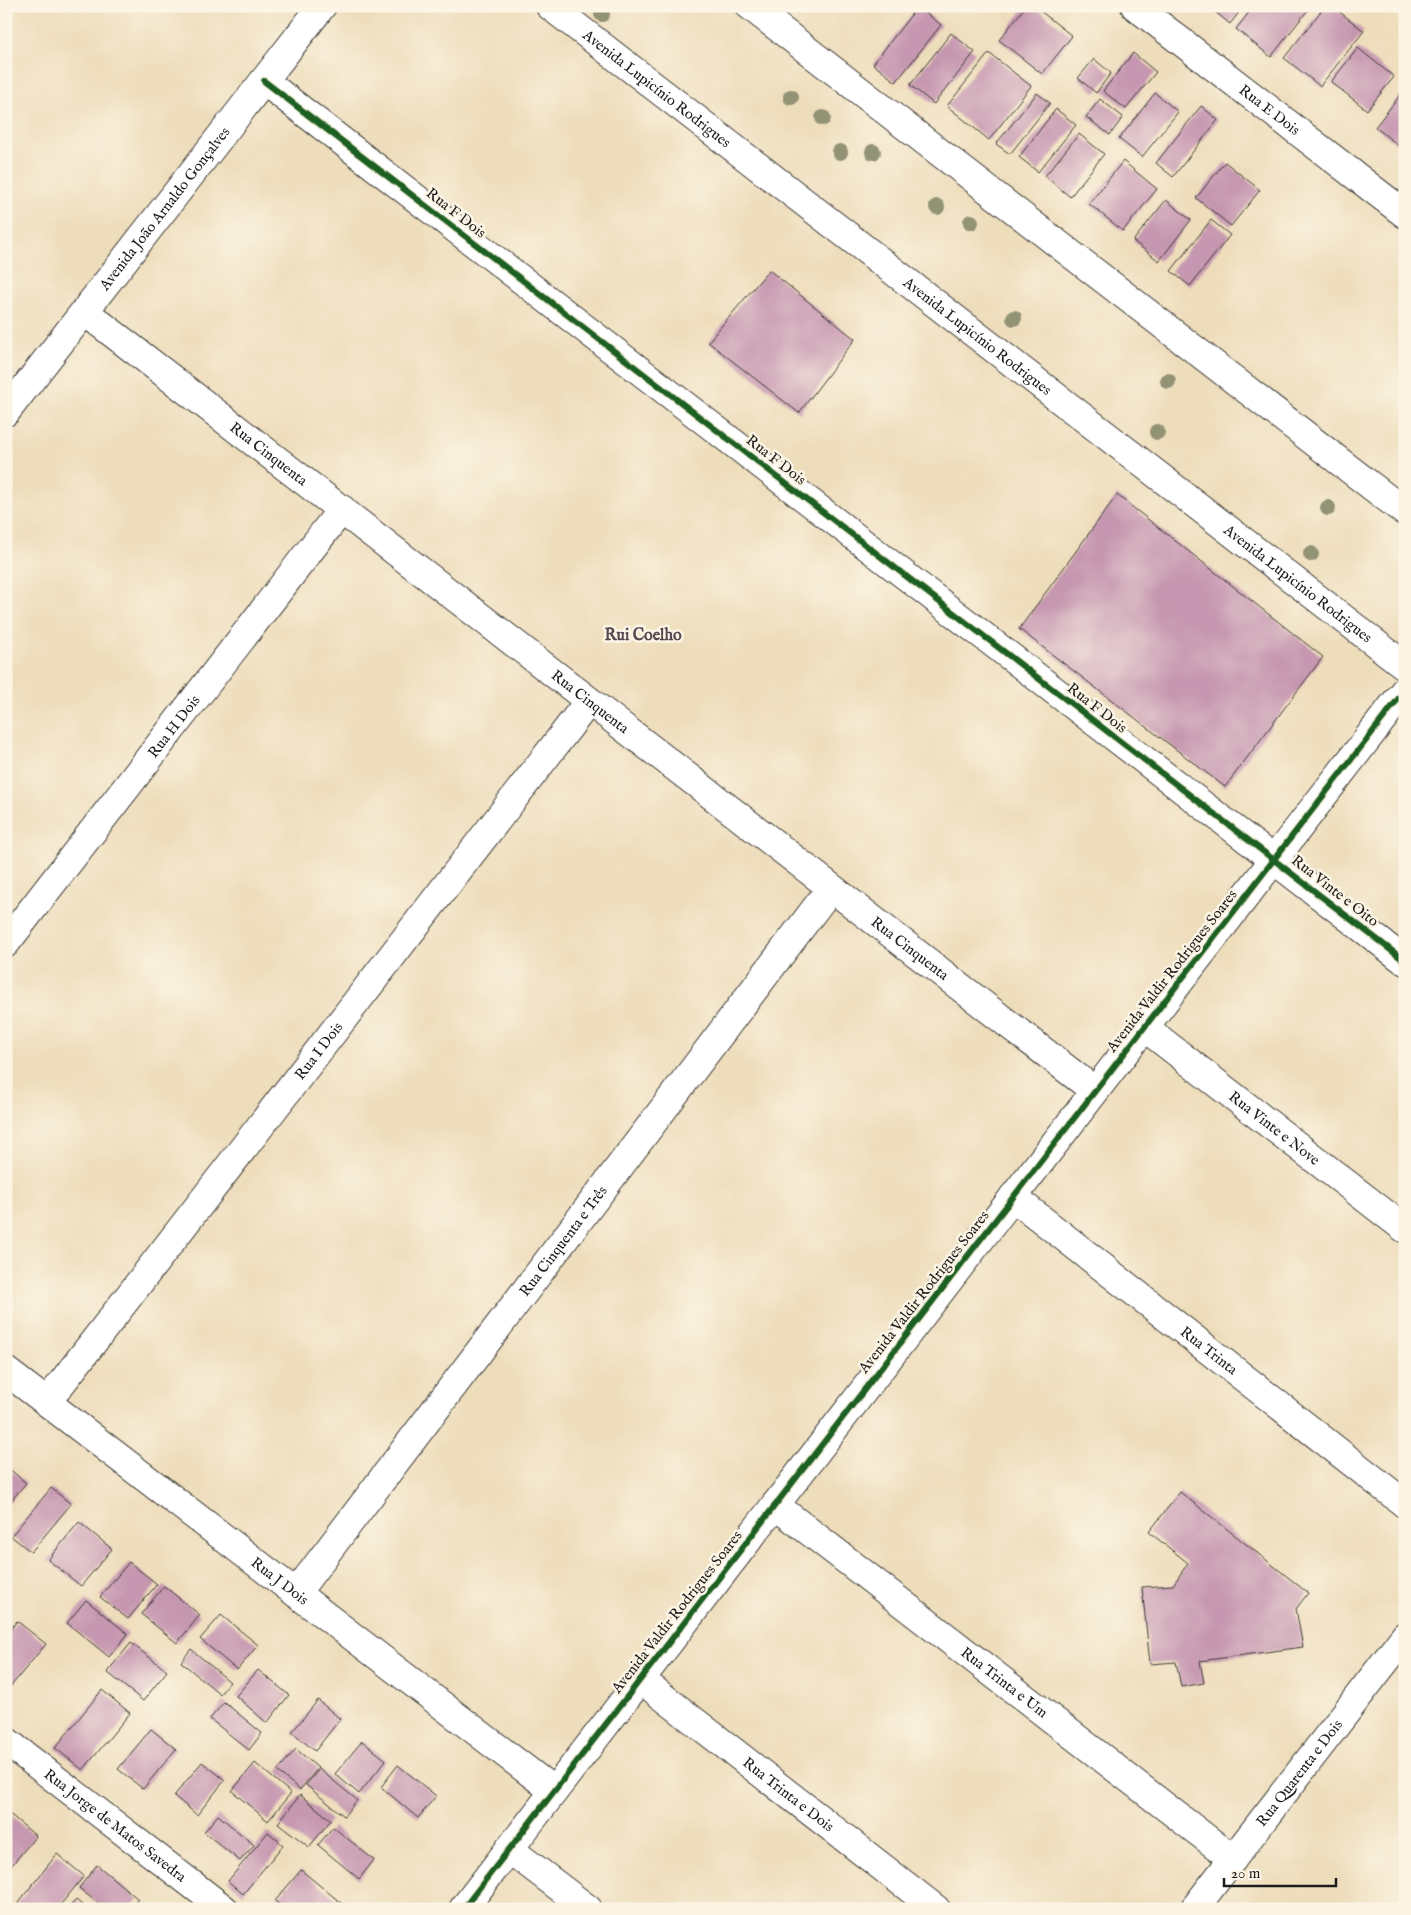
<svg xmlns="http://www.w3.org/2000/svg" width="1411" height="1915" viewBox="0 0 1411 1915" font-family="'IM FELL English',serif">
<rect width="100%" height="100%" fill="#fcf5e5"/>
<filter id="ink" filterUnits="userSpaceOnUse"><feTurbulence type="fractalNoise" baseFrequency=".02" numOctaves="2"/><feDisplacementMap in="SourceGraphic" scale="10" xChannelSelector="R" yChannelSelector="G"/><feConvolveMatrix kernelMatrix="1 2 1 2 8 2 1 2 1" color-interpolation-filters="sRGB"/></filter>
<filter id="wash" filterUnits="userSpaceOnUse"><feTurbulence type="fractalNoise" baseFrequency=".0096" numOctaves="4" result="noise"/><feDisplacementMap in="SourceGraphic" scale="20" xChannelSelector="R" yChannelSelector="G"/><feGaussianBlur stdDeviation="1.12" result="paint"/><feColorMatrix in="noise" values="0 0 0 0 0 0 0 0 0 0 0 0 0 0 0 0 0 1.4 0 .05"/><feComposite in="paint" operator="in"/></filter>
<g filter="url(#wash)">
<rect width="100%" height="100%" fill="#edb"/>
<g id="blocks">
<path fill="#c697b0" d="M918,6L941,25L896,82L873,64Z
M1026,6H1034L1072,36L1042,74L999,40Z
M1208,6H1244L1230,24Z
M1254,6H1311L1271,57L1236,29Z
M1325,6H1332L1364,31L1320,86L1284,58Z
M951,33L975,52L934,104L910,85Z
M1358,48L1394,77L1367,110L1331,82Z
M989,53L1031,86L989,140L947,106Z
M1133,53L1156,72L1126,109L1103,91Z
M1094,59L1111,73L1096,93L1078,78Z
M1405,89V147L1403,149L1375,127Z
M1037,93L1050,103L1010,154L996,144Z
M1155,93L1178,112L1142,157L1119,139Z
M1100,99L1123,117L1110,135L1086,117Z
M1201,106L1218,120L1173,177L1156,163Z
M1056,109L1076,125L1038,172L1019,157Z
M1079,134L1104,154L1070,197L1045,176Z
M1123,161L1157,189L1123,231L1089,204Z
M1225,162L1260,190L1231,226L1196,198Z
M1166,200L1191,220L1159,261L1133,241Z
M1211,220L1230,235L1190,286L1171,271Z
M769,270L855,339L799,413L708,342Z
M1117,495L1323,657L1225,787L1019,629Z
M6,1466L26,1483L6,1507Z
M51,1488L71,1504L31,1552L11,1536Z
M1180,1492L1308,1593L1296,1609L1303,1647L1200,1661L1204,1683L1181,1687L1176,1662L1150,1664L1142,1587L1173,1585L1188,1563L1149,1532Z
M79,1522L112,1549L81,1586L48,1560Z
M129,1562L157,1584L128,1619L100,1597Z
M164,1586L200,1615L177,1643L141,1614Z
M86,1600L128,1634L109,1657L67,1623Z
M221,1615L258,1645L237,1670L200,1639Z
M17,1621L46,1644L6,1692V1635Z
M131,1643L167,1671L143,1701L107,1672Z
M191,1649L230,1682L220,1694L181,1662Z
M258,1670L289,1695L267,1723L236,1696Z
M102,1690L130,1713L83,1770L55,1748Z
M318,1700L340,1719L315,1751L292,1732Z
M224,1702L262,1733L249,1750L210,1719Z
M151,1729L176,1749L143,1789L118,1769Z
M362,1741L386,1760L359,1794L335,1774Z
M296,1749L318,1768L300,1790L277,1771Z
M202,1762L225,1780L197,1815L174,1796Z
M255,1763L291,1793L268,1821L232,1791Z
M398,1765L436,1796L418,1818L381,1787Z
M319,1769L357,1800L344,1816L306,1785Z
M300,1795L331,1820L309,1847L278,1823Z
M6,1811L36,1836L6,1872Z
M218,1815L254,1845L240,1861L204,1832Z
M333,1827L374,1860L359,1879L318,1845Z
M268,1832L283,1845L243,1894L228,1881Z
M57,1854L84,1876L57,1909H24L18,1903Z
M97,1865L138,1899L130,1909H105L79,1888Z
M301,1870L346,1907L344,1909H285L275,1901Z
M76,1900L87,1909H68Z"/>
</g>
</g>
<g filter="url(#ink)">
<use href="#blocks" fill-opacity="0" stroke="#3c3934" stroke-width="1"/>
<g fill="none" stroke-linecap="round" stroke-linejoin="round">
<g stroke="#3c3934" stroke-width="30">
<g id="street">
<path id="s1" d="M1135,6L1405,214"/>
<path d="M264,81L1405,961"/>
<path id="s2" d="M85,312L1095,1091"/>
<path id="s3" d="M6,412L322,6"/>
<path id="s4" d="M6,943L342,509"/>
<path id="s5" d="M1144,1027L1405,1229"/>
<path id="s6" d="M1013,1197L1405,1504"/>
<path id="s7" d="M6,1371L554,1791"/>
<path id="s8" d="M47,1402L589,701"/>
<path id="s9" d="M775,1505L1233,1859"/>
<path id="s10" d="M296,1593L831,888"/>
<path id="s11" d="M640,1679L936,1909"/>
<path id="s12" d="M6,1741L224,1909"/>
<path d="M509,1849L588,1909"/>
<path id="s13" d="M1194,1909L1405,1636"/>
</g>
</g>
<g stroke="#3c3934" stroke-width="30">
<g id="secondary">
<path id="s14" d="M550,6L1405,666"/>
<path d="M750,6L1405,512"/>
<path d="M463,1909L1405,690"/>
</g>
</g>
<use href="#street" stroke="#fff" stroke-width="28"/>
<use href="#secondary" stroke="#fff" stroke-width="28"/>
<g stroke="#fcf5e5" stroke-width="9">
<path id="cycleway" d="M264,81L1405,961
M463,1909L1405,690"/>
</g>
<use href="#cycleway" stroke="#1b5e20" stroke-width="6"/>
</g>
<g fill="#929275">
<circle cx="602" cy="14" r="8"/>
<circle cx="791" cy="97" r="8"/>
<circle cx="823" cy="118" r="8"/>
<circle cx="840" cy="152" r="8"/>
<circle cx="873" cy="152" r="8"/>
<circle cx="937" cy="207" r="8"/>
<circle cx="971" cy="222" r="8"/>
<circle cx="1014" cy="318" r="8"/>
<circle cx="1168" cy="381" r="8"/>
<circle cx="1157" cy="432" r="8"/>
<circle cx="1328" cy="508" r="8"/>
<circle cx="1311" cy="554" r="8"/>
</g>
</g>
<g text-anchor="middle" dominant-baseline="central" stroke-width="5" stroke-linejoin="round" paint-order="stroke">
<g font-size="15" fill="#1c1c1c" stroke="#fcf5e5">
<text stroke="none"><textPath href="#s14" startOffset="135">Avenida Lupicínio Rodrigues</textPath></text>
<text stroke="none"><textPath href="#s1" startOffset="170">Rua E Dois</textPath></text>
<text stroke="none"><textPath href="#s3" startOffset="258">Avenida João Arnaldo Gonçalves</textPath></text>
<text transform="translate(456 213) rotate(38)">Rua F Dois</text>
<text stroke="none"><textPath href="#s14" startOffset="540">Avenida Lupicínio Rodrigues</textPath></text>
<text stroke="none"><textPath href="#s2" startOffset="232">Rua Cinquenta</textPath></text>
<text transform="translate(776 460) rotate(38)">Rua F Dois</text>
<text stroke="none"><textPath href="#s14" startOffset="945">Avenida Lupicínio Rodrigues</textPath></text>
<text stroke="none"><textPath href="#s2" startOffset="638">Rua Cinquenta</textPath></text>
<text transform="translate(1097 708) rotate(38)">Rua F Dois</text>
<text stroke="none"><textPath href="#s4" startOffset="274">Rua H Dois</textPath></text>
<text transform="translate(1335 891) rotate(38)">Rua Vinte e Oito</text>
<text stroke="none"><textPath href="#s2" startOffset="1042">Rua Cinquenta</textPath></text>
<text transform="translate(1172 971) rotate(-52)">Avenida Valdir Rodrigues Soares</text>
<text stroke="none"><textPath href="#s8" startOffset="444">Rua I Dois</textPath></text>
<text stroke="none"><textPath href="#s5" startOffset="165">Rua Vinte e Nove</textPath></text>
<text stroke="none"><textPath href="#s10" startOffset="442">Rua Cinquenta e Três</textPath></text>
<text transform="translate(924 1292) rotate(-52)">Avenida Valdir Rodrigues Soares</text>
<text stroke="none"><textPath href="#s6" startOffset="249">Rua Trinta</textPath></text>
<text stroke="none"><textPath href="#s7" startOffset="345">Rua J Dois</textPath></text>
<text transform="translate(677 1612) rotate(-52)">Avenida Valdir Rodrigues Soares</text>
<text stroke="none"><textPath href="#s9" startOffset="290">Rua Trinta e Um</textPath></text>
<text stroke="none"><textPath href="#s13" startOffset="172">Rua Quarenta e Dois</textPath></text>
<text stroke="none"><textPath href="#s11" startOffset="188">Rua Trinta e Dois</textPath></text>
<text stroke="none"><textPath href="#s12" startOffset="138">Rua Jorge de Matos Savedra</textPath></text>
</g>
<g font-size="16" font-weight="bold" fill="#584750" stroke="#fcf5e5">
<text x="643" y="636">Rui Coelho</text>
</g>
</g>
<rect width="1411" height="1915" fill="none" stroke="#fcf5e5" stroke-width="25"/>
<path d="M1224 1878v8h112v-8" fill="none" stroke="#1c1c1c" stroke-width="2.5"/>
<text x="1231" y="1878" font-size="15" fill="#1c1c1c" stroke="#fcf5e5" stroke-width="4" paint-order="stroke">20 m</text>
</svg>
